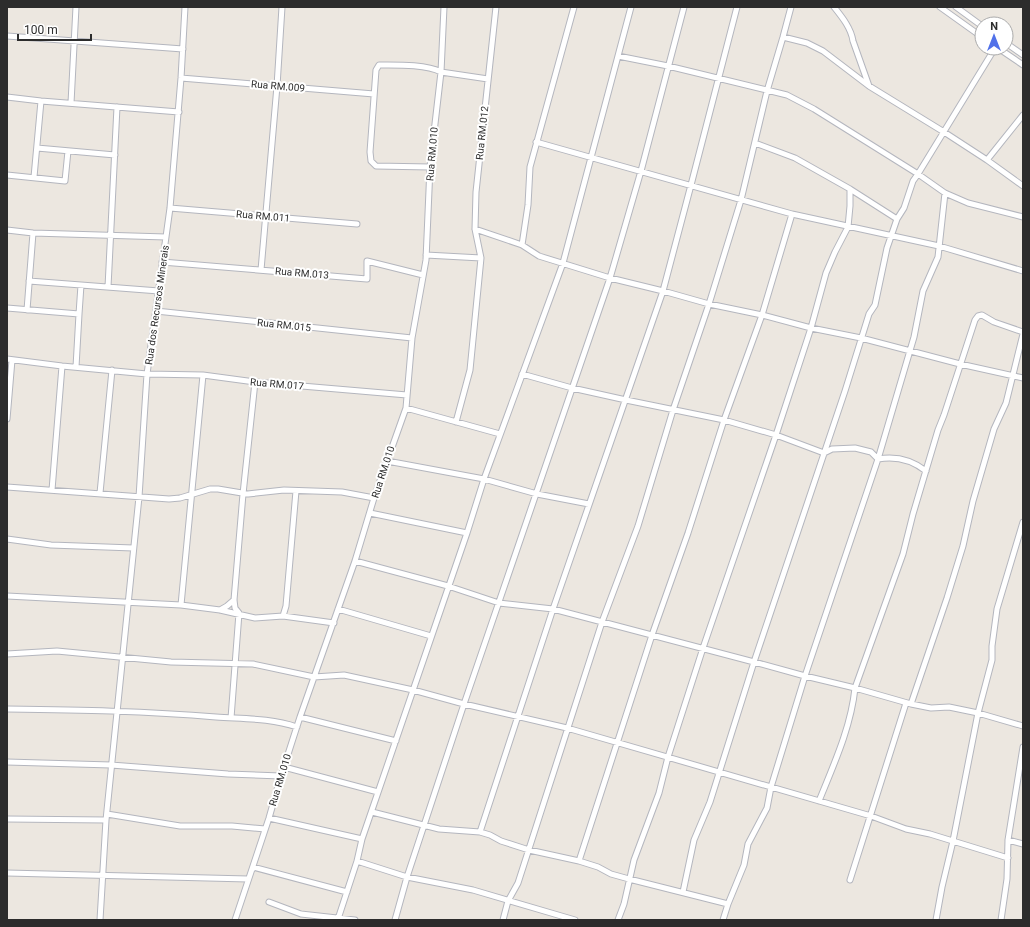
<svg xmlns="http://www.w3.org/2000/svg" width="1030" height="927" viewBox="0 0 1030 927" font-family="Roboto,sans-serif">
<rect width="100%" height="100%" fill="#ece7e0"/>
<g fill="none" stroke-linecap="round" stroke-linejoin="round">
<g stroke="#b4b6be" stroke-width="7">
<path id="minor" d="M834,7C842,17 851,28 853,41L869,86
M940,7L982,37
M956,7L982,26
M7,36L183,49
M783,37L807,43L823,51L869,86L944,132L987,160L1023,186
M1006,43L1023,55
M998,48L1023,65
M618,56L668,66L787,95L814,109L918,174L945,193L968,203L1023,217
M181,78L374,94
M7,97L41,101L179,112
M71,103L76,7
M536,142L792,214L939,246L1023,271
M755,143L795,158L850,189L897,219
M37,148L115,155
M987,160L1023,115
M430,167L376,166L371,161L370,152L376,70L379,65C396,65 426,64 441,72L488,79
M7,175L65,181L68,151
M34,177L41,101
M170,208L357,224
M475,229L522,245L539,256L610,278L663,291L709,304L762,315L811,328L861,338L960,364L1023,378
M7,230L33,233L166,237
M522,245L528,205L530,167L574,7
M426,255L481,258
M162,262L367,279V261L423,275
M261,270L277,86L282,7
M29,281L159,291
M108,287L117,107
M7,308L79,314L81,285
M27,310L33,233
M156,311L412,338
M7,359L62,366L147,374L203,375L255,382L407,395
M76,367L79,314
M522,374L572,388L626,400L724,420L776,435L824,453L832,449L855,448L871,452L878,459C895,456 912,460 926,471
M406,408L500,434
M7,419L12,360
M456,422L470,370L481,258L475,229L476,192L496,7
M387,461L484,479L537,494L589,504
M7,487L169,499L180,498L210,489H218L248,494L284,490L342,492L374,498
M52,490L62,366
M100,493L112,370
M370,513L467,533
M7,539L51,545L133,548
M355,561L448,586L499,603L553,609L754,662L805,676L855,688L911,704L931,708L949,707L978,713L1023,726
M7,596L181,605L220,610L255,618L283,616L334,623
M181,605L203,375
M338,609L431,636
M220,610L227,606L234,600
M283,616L286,606L296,491
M7,654L57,651L171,662L253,664L314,677L344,675L413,690L464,704L567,728L871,816L906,829L930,834L1008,858
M911,704L947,598L963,546L973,501L994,429L1006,403L1023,334
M7,709C77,710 146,711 216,717C244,719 270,718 297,727
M300,717L396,741
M231,718L239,613L235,608L234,600L243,494L255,382
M7,762L111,765L228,774L281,776
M284,767L378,792
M819,801C834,764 851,727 855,688L903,554L913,514L938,430L944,415L975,320L978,316L982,315L994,322L1023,332
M372,812L439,829L480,832L490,835L501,841L529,850L579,861L598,867L611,874L629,879L728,904
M107,814L180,826H232L265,829
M269,818L362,839
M7,819L106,820
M480,832L553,609L663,291L691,185L737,7
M1008,840L1023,844
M357,861L407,877L473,890L575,920
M579,861L652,635L688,533L724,420L762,315L792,214
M253,867L347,892
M7,873L248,879
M850,880L906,703
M683,892L694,840L710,802L754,662L845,391L869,314L875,305L887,248L897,219L904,208L913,181L918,174L995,48
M269,902L301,914L355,920
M338,919L357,861L362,839L467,533L484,479L563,263L631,7
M100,920L106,820L139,497L147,374L170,208L181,78L185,7
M235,920L269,818L281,776L300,717L355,561L374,498L406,408L412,338L426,260L430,167L441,72L444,7
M395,920L407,877L464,704L610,278L641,171L684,7
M503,920L508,901L518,883L602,622L638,526L673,410L709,304L741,200L767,91L783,37L791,7
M618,920L624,904L634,860L659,793L668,757L703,648L776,435L811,328L826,273L835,252L848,227L850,206V189
M723,920L728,904L744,865L748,844L767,808L771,787L805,676L878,459L914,337L923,291L938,257L945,193
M936,920L942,887L953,841L978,713L992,660V646L997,609L1023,522
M1001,920L1007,879L1008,840L1023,747"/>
</g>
<use href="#minor" stroke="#fff" stroke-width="5"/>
</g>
<g text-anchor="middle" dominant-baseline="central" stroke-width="4" stroke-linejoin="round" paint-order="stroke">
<g font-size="10" fill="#2c2c2c" stroke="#fff">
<text transform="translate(278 86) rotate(5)">Rua RM.009</text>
<text transform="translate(482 133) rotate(-84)">Rua RM.012</text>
<text transform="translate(432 154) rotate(-85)">Rua RM.010</text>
<text transform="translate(263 216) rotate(5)">Rua RM.011</text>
<text transform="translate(302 273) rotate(5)">Rua RM.013</text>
<text transform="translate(157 305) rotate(-82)">Rua dos Recursos Minerais</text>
<text transform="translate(284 325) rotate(6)">Rua RM.015</text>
<text transform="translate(277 384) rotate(5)">Rua RM.017</text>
<text transform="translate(383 472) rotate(-72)">Rua RM.010</text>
<text transform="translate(280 780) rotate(-73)">Rua RM.010</text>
</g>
</g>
<rect width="1030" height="927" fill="none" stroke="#2c2c2c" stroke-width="16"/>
<g transform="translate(994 36)"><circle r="19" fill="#ffffff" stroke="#ababab"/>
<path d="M0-3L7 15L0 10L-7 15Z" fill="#5171e9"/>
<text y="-6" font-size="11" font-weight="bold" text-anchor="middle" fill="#2c2c2c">N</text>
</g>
<path d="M18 34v6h73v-6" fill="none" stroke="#2c2c2c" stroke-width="2"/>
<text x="24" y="34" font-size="12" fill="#2c2c2c" stroke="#ffffff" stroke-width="3" paint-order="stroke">100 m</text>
</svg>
